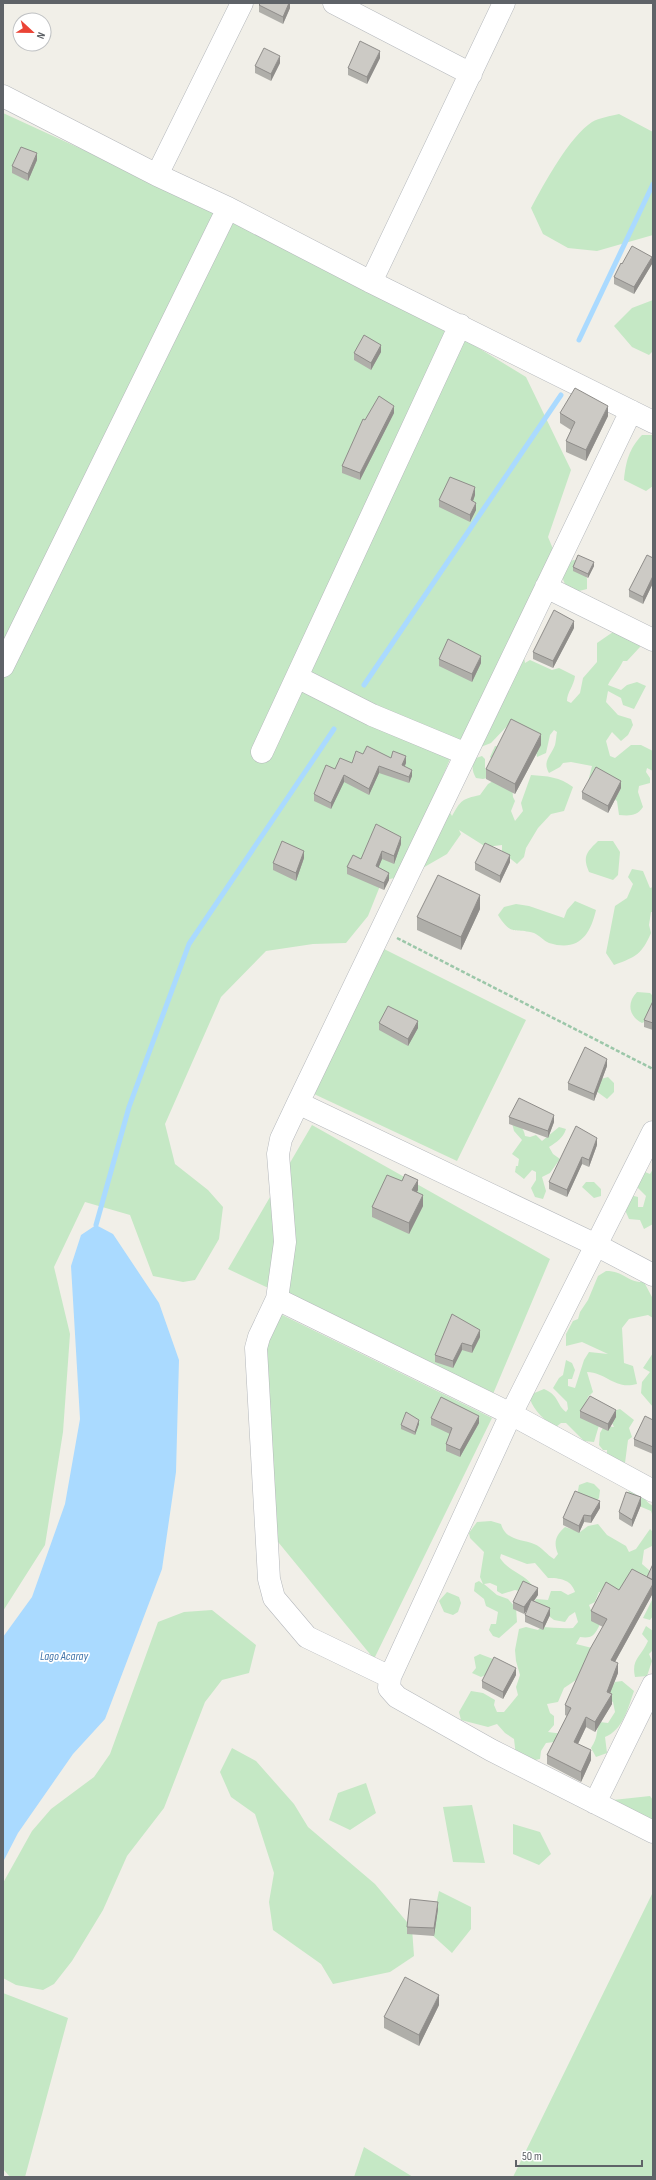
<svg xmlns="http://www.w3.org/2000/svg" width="656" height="2180" viewBox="0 0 656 2180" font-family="'Sofia Sans Condensed',sans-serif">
<rect width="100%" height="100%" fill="#f1efe8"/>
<path fill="#c5e8c5" d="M3,113L371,282L526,377L571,470L548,537L558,561L520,633L525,663L530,660L552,670L559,668L575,676C574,686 567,692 567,701L571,703L580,693L583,678L597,662V643L613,632L641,642L640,647L627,661H623C619,670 611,678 608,685L621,690L627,685L637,682L646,686L634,709L623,705L621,698L608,691L606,702L618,715L631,719L633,725L628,735L621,741L612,732L606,741L610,756L615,758L631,745H641L653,751V771L647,768L646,772L650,778V783L639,786L638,792L643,807C637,816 630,816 619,815L617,801L588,782L592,766L571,762L563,763L560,767L549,773C542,761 551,756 555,745C556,741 556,737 557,732L554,730L550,735L546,753L537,757L536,750L510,723L491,743L450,759L442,778L447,807L452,816C461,800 462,799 480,795L488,784L498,778V768L490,757L495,746L509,747L513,797L515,801L511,811L515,821L523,811L521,803L531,775C547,776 560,777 573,787L564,811L551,814L538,828L526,848L524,857L517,864L502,852V845L486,847L459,830L461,834L447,854L414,873L382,881L368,916L346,943L313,944L266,951L221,997L165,1124L175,1164L208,1190L223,1207L219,1239L195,1280L183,1282L153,1276L130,1215L85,1202L54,1267L70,1334L63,1432L45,1545L3,1611Z
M619,114L653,132V235L597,251L568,248L543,234L531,208C544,184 569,137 592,122C599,118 611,116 619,114Z
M653,300V351L649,355L632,347L614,326L632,308Z
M642,435H653V486L646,491L624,480C626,461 629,449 642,435Z
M573,560L581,561L587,579V589L575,592C563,585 561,580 564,567Z
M482,756L485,759V768L491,777L483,779L476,778C472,771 471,765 476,758Z
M598,841H613L620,852L618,875L613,880L589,872C582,856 587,852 598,841Z
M632,869L643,871L650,888L653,887V912H651L649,925L651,933C642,954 636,957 614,965L606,953L615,906L627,898L633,884L628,877Z
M575,901L596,910C590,936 578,952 549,943C544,941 539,935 534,933C513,927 512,937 498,915L504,907L516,904L529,906L564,918L567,910Z
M384,949L526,1020L457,1161L314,1094Z
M637,992L650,993L653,996V1012L649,1020L642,1023C628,1016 627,1002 637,992Z
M608,1077L614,1083V1092L607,1099L596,1091L601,1079Z
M512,1123C520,1125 524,1128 525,1136L530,1137L536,1135L542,1141L559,1127L566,1129C563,1138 557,1142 549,1147L553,1154L560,1159L550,1173L542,1177L546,1191L543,1199L535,1197L531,1188L536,1180V1172L532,1170L524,1179L515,1172L516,1166H518L519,1159L512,1154L522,1140L514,1131Z
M312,1125L550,1259L493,1394L228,1269Z
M653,1169V1224L644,1229L640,1220L629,1219L625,1210L630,1195L638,1197V1207H643L646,1196L638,1188L634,1181L645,1172L650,1174Z
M586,1182H594L601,1189V1196L594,1198L582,1187Z
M606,1271C625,1271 627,1283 644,1282L653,1299V1318L648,1315L629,1319L622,1328L624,1363L633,1366L637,1384C614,1390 608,1373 587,1372L593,1392L588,1397L585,1405L600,1422L594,1442L584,1441L566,1423H561L556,1427C545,1421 534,1411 530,1399L532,1394L544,1389C559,1395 556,1404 566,1412L568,1409L567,1402L553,1388L559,1378L563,1375L566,1360L572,1363L575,1370L572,1379H568V1386L575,1388L584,1360L589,1352L608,1354L582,1342L566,1346V1334L573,1321L578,1319L580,1312L588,1300L598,1276Z
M264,1306L492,1418L374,1659L274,1537Z
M653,1353V1407L641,1393L642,1382L650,1372L643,1368Z
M620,1409L634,1420L629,1428L632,1437L628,1440L625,1463L607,1455V1450H603L599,1445L600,1433L604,1426L614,1427L611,1421L614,1411Z
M587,1482L594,1484L600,1490L599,1498L594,1506L577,1496L579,1485Z
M629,1491C645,1492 642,1500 653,1506V1517L651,1511L639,1506L627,1495Z
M491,1521L501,1524C506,1541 522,1539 534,1544C542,1547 547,1555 554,1559L558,1554C553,1542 556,1535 565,1527L580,1532L588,1526L598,1524L607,1535L626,1546L629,1552L636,1549L650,1529L653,1532L652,1546L644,1550L642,1564L649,1570L651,1577L621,1595L599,1592L595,1602L589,1605L592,1613L600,1624C595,1635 592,1639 580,1637L576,1644L592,1648L576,1680L564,1688L558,1702L547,1704L550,1713L554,1716V1725L548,1732L563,1734L554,1742L546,1743L541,1751L540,1759L530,1761L516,1756L514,1739L505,1733L497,1724L488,1727L461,1720L459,1712L471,1691L483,1693L495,1700L494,1705L497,1712H504L518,1695L516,1687L520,1675L516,1661L515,1650L519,1629L526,1627L538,1630L541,1627C551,1627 562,1629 573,1628L578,1622L575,1612L569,1616L565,1622L554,1620L533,1604L536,1599L548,1600L551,1591H561L568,1595L575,1592C571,1579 559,1578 548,1578L535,1563L527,1564L501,1554L500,1558C508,1571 523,1573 532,1585L530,1594L515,1590L502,1594L497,1591V1586L490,1583L484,1584L497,1595L508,1599L516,1608L517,1622L499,1638L493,1636L489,1630L491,1624H496L498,1612L486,1606L484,1599L474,1591L475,1583L479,1581L483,1584L480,1577L484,1552L470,1538L469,1533L477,1522Z
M447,1592L459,1597L461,1603L458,1612L453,1615L444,1612L439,1601Z
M653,1598V1616L650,1620L643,1618Z
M212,1610L256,1645L249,1673L222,1680L205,1702L164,1808L127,1856L103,1910L72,1961L54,1984L43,1990L16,1985L3,1978V1883L32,1831L51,1809L94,1777L110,1754L158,1622L184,1612Z
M646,1626L653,1631V1650L649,1654L652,1661L647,1676L635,1677C631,1659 641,1657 648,1641L642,1634Z
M480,1654L493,1659L494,1671L481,1677L472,1673L476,1668L474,1657Z
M622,1681L634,1691C628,1708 623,1730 605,1737L607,1753L596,1757L591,1748C599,1736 595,1733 600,1722L608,1723L615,1712L613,1702L606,1698L615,1682Z
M232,1748L256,1761L294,1804L308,1827L375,1884L412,1928L414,1956L390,1972L333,1984L321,1964L273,1930L269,1902L274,1873L255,1814L231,1797L220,1772Z
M366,1783L376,1813L350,1830L329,1820L338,1793Z
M650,1796L653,1800V1839L621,1829L611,1816L613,1800Z
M472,1805L485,1863L453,1862L443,1807Z
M513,1824L540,1832L551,1854L539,1865L513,1854Z
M439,1891L471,1907V1929L452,1953L430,1933Z
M653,1892V2177H513Z
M3,1993L68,2018L25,2177H10L3,2169Z
M364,2147L413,2177H354Z"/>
<path fill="#aadaff" d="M96,1225L113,1234L159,1303L179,1360L176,1472L162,1569L105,1719L73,1754L18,1833L3,1862V1637L32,1597L65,1504L80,1419L71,1266L81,1235Z"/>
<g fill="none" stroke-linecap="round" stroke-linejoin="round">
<path stroke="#aadaff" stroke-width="5" d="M579,340L653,184
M364,685L561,395
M96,1225L129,1107L189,944L334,729"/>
<g stroke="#b5b8bc" stroke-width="23">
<path id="minor" d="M334,3L471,74
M3,96L157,175L228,208L371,282L653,422
M157,175L242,3
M371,282L504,3
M546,587L653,640
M3,666L228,208
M297,677L372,715L466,754
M262,752L460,325
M298,1103L596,1245L653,1275
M653,1132L511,1414L390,1677L389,1688L397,1697L491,1750L653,1832
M277,1299L511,1414L653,1491
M390,1677L307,1637L274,1598L269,1579L256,1348L259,1337L277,1299L285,1242L278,1154L281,1139L298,1103L631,411
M595,1803L653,1685"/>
</g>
<path stroke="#9cc7a9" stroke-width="2.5" stroke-dasharray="4 2" stroke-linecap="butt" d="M397,938L653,1069"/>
<use href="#minor" stroke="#fff" stroke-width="22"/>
</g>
<path fill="#afaea9" d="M290,3V8L283,24L259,12V5Z
M380,58L367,84L348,75V68Z
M280,63L271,81L255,73V66Z
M37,160L28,181L12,173V166Z
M622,264H652L634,294L614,284V277Z
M381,352L371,370L354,360V353Z
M394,413L360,480L342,473V466L365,420Z
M560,413L608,416L586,461L566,452V441L571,430L560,423Z
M475,495L473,501L476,510L470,522L439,507V500Z
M653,558V583L643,604L629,597V590Z
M594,566L588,578L573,571V567Z
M574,628L553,668L533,659V652Z
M439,659L481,663L472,682L439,666Z
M541,745L515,794L486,779V769Z
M363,754L391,758L406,763L405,766L412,776L409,783L379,773L369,795L344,782L331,809L314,801V794L335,769L352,763Z
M621,788L608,813L582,799V792Z
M401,844L394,864L382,859L378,868L389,880L384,890L347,874V867L361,859Z
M304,858L296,881L273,870V863Z
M510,862L500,883L475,870V863Z
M480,909L461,950L417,930V917Z
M653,1001V1030L644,1027V1020Z
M379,1023L418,1028L408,1046L379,1030Z
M607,1066L594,1101L568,1090V1083Z
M509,1117L554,1122L548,1138L509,1124Z
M597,1145L589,1167L582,1164L567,1197L549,1189V1182Z
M418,1190L417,1192L423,1206L409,1234L372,1217V1207Z
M452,1314L480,1337L472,1353L462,1350L453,1368L435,1362V1355Z
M580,1411L616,1417L608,1431L580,1418Z
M431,1418L479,1423L460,1457L446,1451V1444L450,1434L431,1425Z
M653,1420V1454L634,1446V1439Z
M419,1424L415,1435L401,1429V1425Z
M641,1505L632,1527L619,1519V1512Z
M600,1508L591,1523L584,1522L579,1533L563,1525V1518Z
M619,1590L653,1593L615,1662L618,1673L610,1693L612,1704L595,1732L586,1727L578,1744L591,1760L581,1782L547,1764V1755L567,1716L565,1715V1705L603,1627L591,1621V1611Z
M538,1595L534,1601L550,1615L543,1630L525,1622V1615L527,1610L524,1614L513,1609V1602Z
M516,1675L503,1699L482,1688V1681Z
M438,1909L434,1936L407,1934V1927Z
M439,2005L419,2046L384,2028V2017Z"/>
<path fill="#8f8d8a" d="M289,3H290V8L283,24V17Z
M380,51V58L367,84V77Z
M280,56V63L271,81V74Z
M37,153V160L28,181V174Z
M652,257V264L634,294V287Z
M381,345V352L371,370V363Z
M394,406V413L360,480V473Z
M608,406V416L586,461V450Z
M475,487V495L471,507V500Z
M476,503V510L470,522V515Z
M594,562V566L588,578V574Z
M653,576V583L643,604V597Z
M574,621V628L553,668V661Z
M481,656V663L472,682V674Z
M541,734V745L515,794V784Z
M406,756V763L402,771V765Z
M379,766V773L369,795V789Z
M412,770V776L409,783V777Z
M344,775V782L331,809V803Z
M621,781V788L608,813V806Z
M401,837V844L394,864V856Z
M304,851V858L296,881V873Z
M382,851V859L376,874V866Z
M510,855V862L500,883V876Z
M389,873V880L384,890V883Z
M480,895V909L461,950V937Z
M418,1021V1028L408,1046V1039Z
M607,1059V1066L594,1101V1094Z
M554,1115V1122L548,1138V1131Z
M597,1138V1145L589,1167V1160Z
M582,1157V1164L567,1197V1190Z
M418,1180V1190L412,1201V1190Z
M423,1195V1206L409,1234V1223Z
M480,1330V1337L472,1353V1346Z
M462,1343V1350L453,1368V1361Z
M616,1410V1417L608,1431V1424Z
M479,1416V1423L460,1457V1450Z
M419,1420V1424L415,1435V1432Z
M641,1497V1505L632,1527V1520Z
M600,1501V1508L591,1523V1516Z
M584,1515V1522L579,1533V1526Z
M653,1584V1593L611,1669V1660Z
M538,1588V1595L524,1614V1607Z
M550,1608V1615L543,1630V1623Z
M618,1663V1673L607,1701V1692Z
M516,1668V1675L503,1699V1692Z
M612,1694V1704L595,1732V1722Z
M586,1717V1727L574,1752V1742Z
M591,1750V1760L581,1782V1772Z
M438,1902V1909L434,1936V1928Z
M439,1995V2005L419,2046V2035Z"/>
<path fill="#cccac5" stroke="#8f8d8a" d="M261,3H289L283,17L259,5Z
M360,41L380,51L367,77L348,68Z
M264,48L280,56L271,74L255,66Z
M21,147L37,153L28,174L12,166Z
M632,246L652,257L634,287L614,277L621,263L622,264Z
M364,335L381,345L371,363L354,353Z
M575,388L608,406L586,450L566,441L575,422L560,413Z
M379,396L394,406L360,473L342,466L363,419L365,420Z
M450,477L475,487L471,500L476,503L470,515L439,500Z
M578,555L594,562L588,574L573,567Z
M647,555L653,558V576L643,597L629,590Z
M554,610L574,621L553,661L533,652Z
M448,639L481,656L472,674L439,659Z
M511,719L541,734L515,784L486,769Z
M367,746L391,758L393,751L406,756L402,765L412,770L409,777L379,766L369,789L344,775L331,803L314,794L326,765L335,769L340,758L352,763L356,751L363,754Z
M596,767L621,781L608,806L582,792Z
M376,824L401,837L394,856L382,851L376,866L389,873L384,883L347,867L353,855L361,859Z
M282,841L304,851L296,873L273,863Z
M485,843L510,855L500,876L475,863Z
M438,875L480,895L461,937L417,917Z
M653,1001V1023L644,1020Z
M388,1006L418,1021L408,1039L379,1023Z
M585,1047L607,1059L594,1094L568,1083Z
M519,1098L554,1115L548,1131L509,1117Z
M576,1126L597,1138L589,1160L582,1157L567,1190L549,1182Z
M405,1174L418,1180L412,1190L423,1195L409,1223L372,1207L387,1175L402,1181Z
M452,1314L480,1330L472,1346L462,1343L453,1361L435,1355Z
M590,1396L616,1410L608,1424L580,1411Z
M441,1397L479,1416L460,1450L446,1444L452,1428L431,1418Z
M406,1412L419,1420L415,1432L401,1425Z
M645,1416L653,1420V1447L634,1439Z
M575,1491L600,1501L591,1516L584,1515L579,1526L563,1518Z
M626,1492L641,1497L632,1520L619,1512Z
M653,1564V1580L647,1577Z
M632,1569L653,1580V1584L611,1660L618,1663L607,1692L612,1694L595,1722L586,1717L574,1742L591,1750L581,1772L547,1755L571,1708L565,1705L590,1649L607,1619L591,1611L606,1582L619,1590Z
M523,1581L538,1588L524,1607L513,1602Z
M531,1600L550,1608L543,1623L525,1615Z
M494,1657L516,1668L503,1692L482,1681Z
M410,1899L438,1902L434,1928L407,1927Z
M405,1977L439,1995L419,2035L384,2017Z"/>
<g text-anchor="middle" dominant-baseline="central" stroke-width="3.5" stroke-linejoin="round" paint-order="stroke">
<g font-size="12" font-style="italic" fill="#4174aa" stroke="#fff">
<text x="64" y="1656">Lago Acaray</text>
</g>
</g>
<rect width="656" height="2180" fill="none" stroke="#5f6368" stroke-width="8"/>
<g transform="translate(32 32) rotate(112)"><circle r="19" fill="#ffffff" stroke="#bfc1c3"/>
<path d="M0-3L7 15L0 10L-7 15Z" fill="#ea4335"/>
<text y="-6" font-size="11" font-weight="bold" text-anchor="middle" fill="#5f6368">N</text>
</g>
<path d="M516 2160v6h126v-6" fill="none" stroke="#5f6368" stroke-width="2"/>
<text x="522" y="2160" font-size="12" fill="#5f6368" stroke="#ffffff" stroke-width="3" paint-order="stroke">50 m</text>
</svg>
